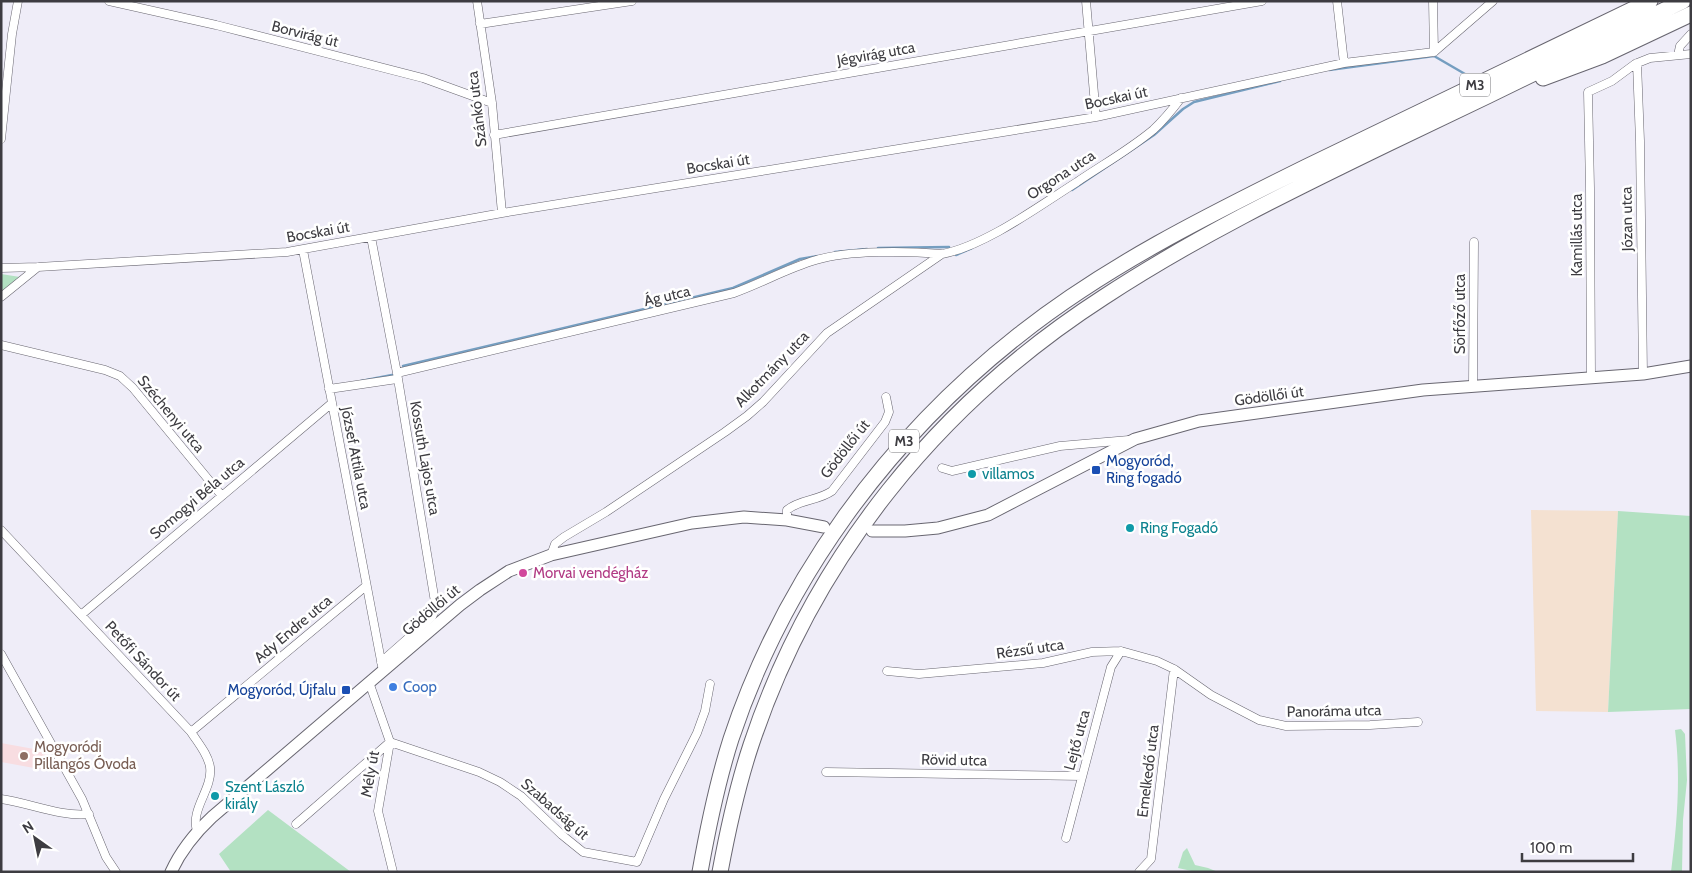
<svg xmlns="http://www.w3.org/2000/svg" width="1692" height="873" viewBox="0 0 1692 873" font-family="Cabin,sans-serif">
<rect width="100%" height="100%" fill="#efedf8"/>
<path fill="#f4e1d1" d="M1531,510L1618,511L1608,712L1536,711Z"/>
<path fill="#f8dde1" d="M1,743L45,751L56,772L1,762Z"/>
<path fill="#b3e1c2" d="M1,274L20,277L1,294Z
M1618,511L1691,516V709L1608,712Z
M1681,729L1685,734L1687,780L1683,820L1682,872H1671C1677,824 1681,777 1675,730Z
M268,810L351,872H231L219,854Z
M1187,848L1195,865L1208,868L1218,872H1196L1178,868L1183,852Z"/>
<g fill="none" stroke-linecap="round" stroke-linejoin="round">
<path stroke="#759ec0" stroke-width="2.5" d="M1329,70L1434,56L1465,74
M1072,190L1154,135L1183,109L1194,102L1280,81
M878,248L949,247
M835,252L867,249
M956,255L972,248
M403,366L733,288L800,259L818,256
M361,381L392,375"/>
<g stroke="#686670" stroke-width="9">
<path id="minor" d="M109,1L216,25L423,78L492,103
M477,1L492,103L502,213
M1086,1L1096,117
M1337,1L1344,63
M1433,1L1434,52
M480,24L632,1
M1434,52L1493,1
M1678,55L1680,46L1691,34
M1637,63L1640,141L1643,374
M494,135L1262,1
M1,139L12,34L18,1
M371,237L397,373L436,608L432,617L381,662
M303,250L382,666
M1,268L38,267L287,252L502,213L1096,117L1344,63L1434,52
M1,297L38,267
M1,345L105,370L120,376L133,388L222,496
M397,373L734,293C762,283 788,268 816,260C849,250 907,251 942,254C985,246 1039,206 1077,182C1102,165 1129,150 1153,130C1164,120 1172,110 1181,98
M1591,378L1590,188L1588,92L1612,81L1635,64L1650,58L1691,54
M1473,386L1474,242
M329,389L397,379
M942,468L952,471L1060,446L1129,440
M787,520V510C800,499 818,501 832,491L885,422L889,412L886,397
M1,530L191,732C198,743 208,754 210,767C213,789 190,809 197,831
M551,555L555,544L564,537L606,512L725,432L747,416L763,402L827,333L942,254
M81,615L332,403
M1,654L82,799L106,857L116,872
M887,671L919,674L1043,663L1092,652L1121,651L1157,661L1174,669L1211,695L1259,720L1286,726L1370,725L1418,722
M369,682L390,742L378,811L393,872
M191,732L366,586
M826,772L1082,776
M1,799C30,803 60,817 89,814
M296,824L390,742L479,772L500,782L521,796L562,835L583,852L637,862L664,799L697,733L705,711L710,684
M1066,838L1111,667L1121,651
M1139,872L1151,859L1174,669"/>
</g>
<g stroke="#686670" stroke-width="13">
<path id="secondary" d="M872,531H905L938,528L988,515L1135,439L1199,421L1423,390L1643,374L1691,366
M171,872C181,850 195,833 212,817L460,605L480,590L509,571L551,555L692,523L744,517L787,520L824,527"/>
</g>
<g stroke="#686670" stroke-width="17">
<path id="motorway" d="M1543,78L1602,56L1691,14
M700,872C708,827 717,783 731,739C784,579 887,439 1019,335C1106,266 1207,216 1306,167C1420,111 1535,57 1650,1
M720,872C728,829 737,787 751,745C813,558 938,404 1104,297C1194,238 1290,191 1387,144C1486,97 1584,49 1683,1"/>
</g>
<use href="#minor" stroke="#fff" stroke-width="8"/>
<use href="#secondary" stroke="#fff" stroke-width="11"/>
<use href="#motorway" stroke="#fff" stroke-width="15"/>
</g>
<g fill="#1a4fb4" stroke="#fff" stroke-width="2">
<rect x="1091" y="465" width="10" height="10" rx="2.5"/>
<rect x="341" y="685" width="10" height="10" rx="2.5"/>
</g>
<g fill="#0f9aa8" stroke="#fff" stroke-width="2">
<circle cx="972" cy="474" r="5"/>
<circle cx="1130" cy="528" r="5"/>
<circle cx="215" cy="796" r="5"/>
</g>
<circle fill="#d1479c" stroke="#fff" stroke-width="2" cx="523" cy="573" r="5"/>
<circle fill="#3f7fe0" stroke="#fff" stroke-width="2" cx="393" cy="687" r="5"/>
<circle fill="#8d6e63" stroke="#fff" stroke-width="2" cx="24" cy="756" r="5"/>
<g text-anchor="middle" dominant-baseline="central" stroke-width="5" stroke-linejoin="round" paint-order="stroke">
<g fill="#fff" stroke="#77767a" stroke-width="1">
<rect x="1460" y="73.5" width="30" height="23" rx="4"/>
<rect x="889" y="429.5" width="30" height="23" rx="4"/>
</g>
<g font-size="14" font-weight="bold" fill="#3d3c41">
<text x="1475" y="85">M3</text>
<text x="904" y="441">M3</text>
</g>
<g font-size="15" fill="#3d3c41" stroke="#fff">
<text transform="translate(305 34) rotate(14)">Borvirág út</text>
<text transform="translate(876 54) rotate(-10)">Jégvirág utca</text>
<text transform="translate(1116 98) rotate(-12)">Bocskai út</text>
<text transform="translate(477 109) rotate(-97)">Szánkó utca</text>
<text transform="translate(718 164) rotate(-9)">Bocskai út</text>
<text transform="translate(1061 175) rotate(-33)">Orgona utca</text>
<text transform="translate(1627 219) rotate(-91)">Józan utca</text>
<text transform="translate(318 232) rotate(-10)">Bocskai út</text>
<text transform="translate(1577 235) rotate(-90)">Kamillás utca</text>
<text transform="translate(667 296) rotate(-13)">Ág utca</text>
<text transform="translate(1460 314) rotate(-90)">Sörfőző utca</text>
<text transform="translate(772 369) rotate(-46)">Alkotmány utca</text>
<text transform="translate(1269 396) rotate(-8)">Gödöllői út</text>
<text transform="translate(171 414) rotate(50)">Széchenyi utca</text>
<text transform="translate(845 449) rotate(-52)">Gödöllői út</text>
<text transform="translate(356 458) rotate(79)">József Attila utca</text>
<text transform="translate(425 458) rotate(80)">Kossuth Lajos utca</text>
<text transform="translate(197 498) rotate(-40)">Somogyi Béla utca</text>
<text transform="translate(431 610) rotate(-40)">Gödöllői út</text>
<text transform="translate(293 629) rotate(-40)">Ady Endre utca</text>
<text transform="translate(1030 649) rotate(-8)">Rézsű utca</text>
<text transform="translate(143 661) rotate(47)">Petőfi Sándor út</text>
<text transform="translate(1334 711) rotate(-1)">Panoráma utca</text>
<text transform="translate(1077 740) rotate(-75)">Lejtő utca</text>
<text transform="translate(954 760) rotate(1)">Rövid utca</text>
<text transform="translate(1148 771) rotate(-83)">Emelkedő utca</text>
<text transform="translate(370 774) rotate(-80)">Mély út</text>
<text transform="translate(555 809) rotate(41)">Szabadság út</text>
</g>
<g font-size="15" fill="#164399" stroke="#fff" text-anchor="start">
<text x="1106" y="461">Mogyoród,<tspan x="1106" dy="17">Ring fogadó</tspan></text>
<text x="336" y="690" text-anchor="end">Mogyoród, Újfalu</text>
</g>
<g font-size="15" fill="#0d838f" stroke="#fff" text-anchor="start">
<text x="982" y="474">villamos</text>
<text x="1140" y="528">Ring Fogadó</text>
<text x="225" y="787">Szent László<tspan x="225" dy="17">király</tspan></text>
</g>
<g font-size="15" fill="#b23c85" stroke="#fff" text-anchor="start">
<text x="533" y="573">Morvai vendégház</text>
</g>
<g font-size="15" fill="#366cbe" stroke="#fff" text-anchor="start">
<text x="403" y="687">Coop</text>
</g>
<g font-size="15" fill="#785e54" stroke="#fff" text-anchor="start">
<text x="34" y="747">Mogyoródi<tspan x="34" dy="17">Pillangós Óvoda</tspan></text>
</g>
</g>
<rect width="1692" height="873" fill="none" stroke="#3d3c41" stroke-width="5"/>
<g transform="translate(35 838) rotate(327)" stroke="#ffffff" stroke-width="4" paint-order="stroke">
<path d="M0-4L9 19L0 12L-9 19Z" fill="#3d3c41"/>
<text y="-8" font-size="14" font-weight="bold" text-anchor="middle" fill="#3d3c41">N</text>
</g>
<path d="M1522 853v8h111v-8" fill="none" stroke="#3d3c41" stroke-width="2.5"/>
<text x="1530" y="853" font-size="15" fill="#3d3c41" stroke="#ffffff" stroke-width="4" paint-order="stroke">100 m</text>
</svg>
